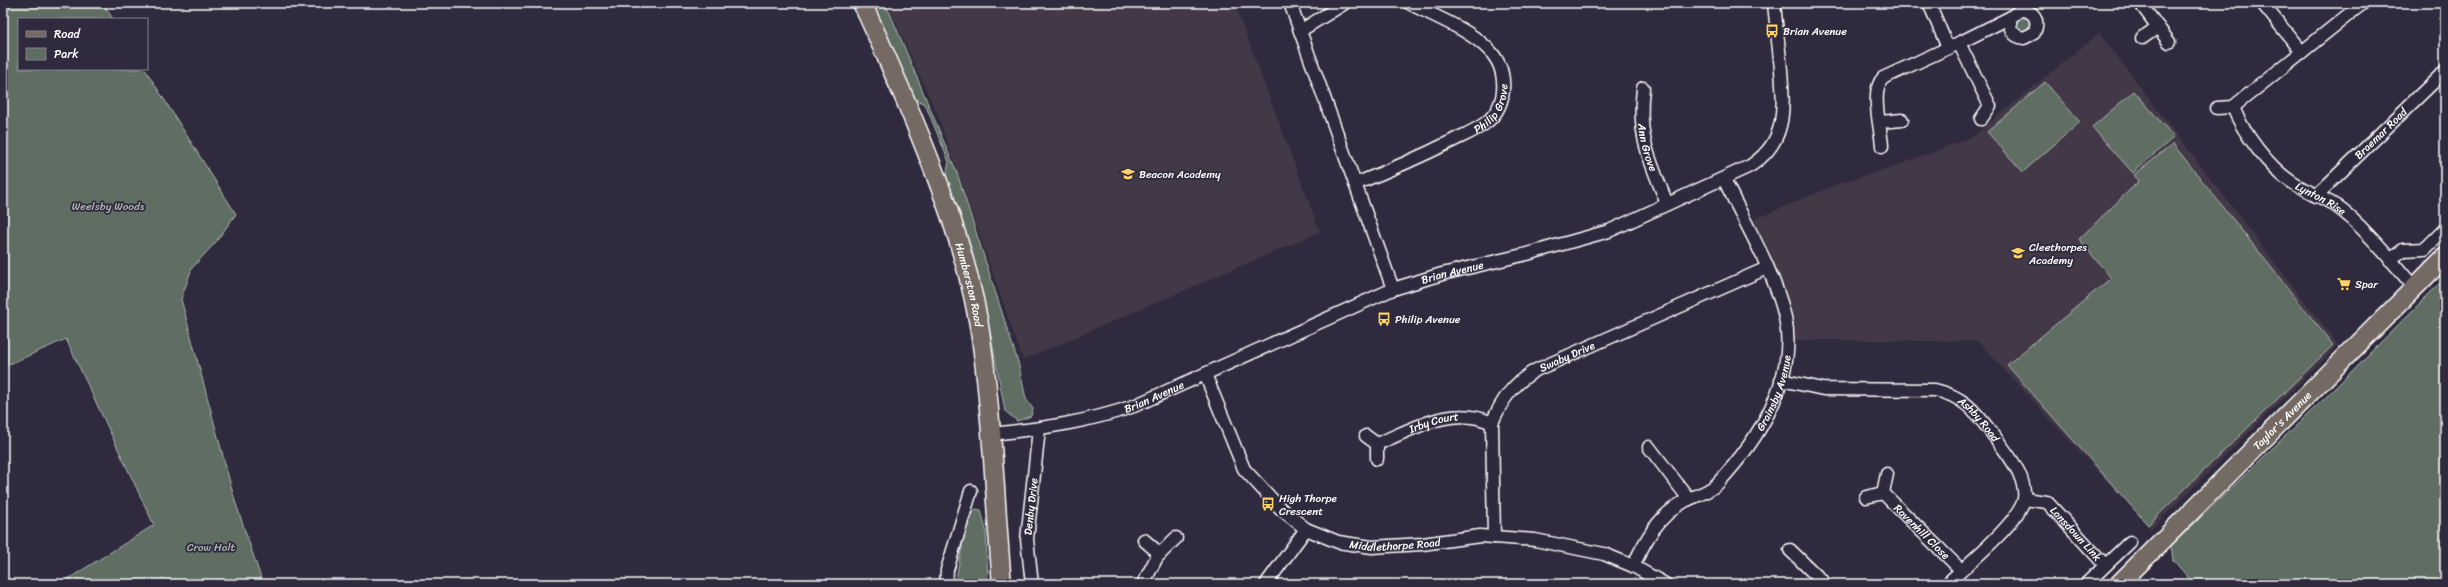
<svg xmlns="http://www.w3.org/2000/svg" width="2448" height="587" viewBox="0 0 2448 587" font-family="Sriracha,sans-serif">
<rect width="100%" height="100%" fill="#2f2a3d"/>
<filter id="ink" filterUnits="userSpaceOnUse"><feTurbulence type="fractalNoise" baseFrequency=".025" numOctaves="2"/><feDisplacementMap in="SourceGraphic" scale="8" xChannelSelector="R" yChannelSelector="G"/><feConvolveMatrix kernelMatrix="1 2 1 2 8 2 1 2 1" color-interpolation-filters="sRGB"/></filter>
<g filter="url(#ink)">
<path fill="#423946" d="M887,3H1234L1320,232L1023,360L938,116Z
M2099,33L2338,345L2151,529L1978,341L1794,340L1791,309L1783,286L1753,220L1843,182L1893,167L1972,137Z"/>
<path fill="#5e6d64" stroke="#aeb6b2" d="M3,3H103L113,19H19V69H145L236,214L215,243L192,268L181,299L235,501L263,584H60L154,525L66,339L3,367Z
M870,3H884L890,13L957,173L1018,362L1026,399L1033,409L1031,416L1017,421L1005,411L987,316L967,240L946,176L949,162L925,104L914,98Z
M2021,15L2031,19L2030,29L2024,32L2015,26L2016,19Z
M2045,82L2080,122L2023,172L1987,132Z
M2134,91L2174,137L2133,173L2092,127Z
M2173,144L2333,345L2148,525L2007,365L2111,278L2079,239L2139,181L2134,175Z
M2445,278V584H2194L2173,560L2171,546L2324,399Z
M975,509L981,510L986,530L988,584H955L964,536Z"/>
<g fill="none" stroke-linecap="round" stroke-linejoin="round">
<g stroke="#fff" stroke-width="15">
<g id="minor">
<path d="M1290,3L1393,289"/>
<path d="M1929,3L1948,48"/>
<path d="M2140,3L2169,42"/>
<path d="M2262,3L2302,52"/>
<path d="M1300,31L1345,3"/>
<path d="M2142,38L2158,27"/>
<path d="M1959,43L1990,106L1981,119"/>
<path id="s1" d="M1643,88C1637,138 1650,159 1667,204"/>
<path id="s2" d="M2233,107C2243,133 2269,168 2293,183C2306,191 2322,197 2336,206C2361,223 2394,264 2414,287"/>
<path d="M2217,108L2233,107L2363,3"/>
<path d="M1880,122L1902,120"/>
<path d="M1882,146C1881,128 1870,91 1883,78L1959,43L2011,17L2020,10C2034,10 2040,20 2034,33L2024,38C2012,36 2008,28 2011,17"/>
<path id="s3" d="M1355,184C1388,171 1420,157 1452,141C1464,135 1477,130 1487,122C1509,103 1508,68 1488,49C1467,28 1435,17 1409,3"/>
<path id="s4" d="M2316,196L2445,71"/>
<path d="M2390,260L2403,250L2425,249L2445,229"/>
<path id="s5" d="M1205,374L1244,469L1281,509L1306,529L1338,542L1372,547L1422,544L1480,536L1535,540L1604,554L1633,566L1665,584"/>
<path id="s6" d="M1781,380L1823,389L1935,390C1966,397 1976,413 1995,437C2004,450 2016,463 2021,478C2023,484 2025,493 2024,499C2019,523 1965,566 1947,584"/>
<path id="s7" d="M991,434C1040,429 1088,422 1134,406L1393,289L1442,274L1527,254L1609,231L1750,166C1787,142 1784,110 1781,70C1779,48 1776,25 1774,3"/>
<path d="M1366,436L1377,444V459"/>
<path id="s8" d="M1377,444C1413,429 1453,404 1492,423"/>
<path d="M1649,447L1689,499"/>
<path id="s9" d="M1883,493L1961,570"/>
<path d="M1866,497L1883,493L1887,474"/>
<path id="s10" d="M2024,499L2047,502L2105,565"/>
<path id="s11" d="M1494,537L1492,423C1502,399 1514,383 1536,370L1767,268"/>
<path d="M1144,540L1160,554"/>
<path d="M1790,550L1825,584"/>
<path id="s12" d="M1633,566C1646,539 1658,516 1685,501C1696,495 1708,493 1717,484C1757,442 1798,379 1785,317C1774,270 1744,222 1724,179"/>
<path d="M946,584L947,570L971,491"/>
<path id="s13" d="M1032,584L1027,539L1039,429"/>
<path d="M1143,584L1157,557L1176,538"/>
<path d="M1266,584L1306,529"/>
<path d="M2086,584L2130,542"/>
</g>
</g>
<g stroke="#fff" stroke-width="21">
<g id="primary">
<path id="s14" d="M862,3C877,34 890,66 904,97C937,175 971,261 982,345C993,424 995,505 1002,584"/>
<path id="s15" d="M2119,584L2445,257"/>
</g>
</g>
<use href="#minor" stroke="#2f2a3d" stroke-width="12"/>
<use href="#primary" stroke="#756964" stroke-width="18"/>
</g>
</g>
<defs>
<g id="bus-bare" transform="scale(1.08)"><path d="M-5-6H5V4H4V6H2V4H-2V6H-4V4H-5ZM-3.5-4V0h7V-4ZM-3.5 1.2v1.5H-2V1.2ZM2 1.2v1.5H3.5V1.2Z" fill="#ffd166" stroke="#2f2a3d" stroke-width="2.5" paint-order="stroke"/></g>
<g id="school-bare" transform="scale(1.08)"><path d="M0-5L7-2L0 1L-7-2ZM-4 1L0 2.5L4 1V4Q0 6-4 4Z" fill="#ffd166" stroke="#2f2a3d" stroke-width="2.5" paint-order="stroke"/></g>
<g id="supermarket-bare" transform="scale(1.08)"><path d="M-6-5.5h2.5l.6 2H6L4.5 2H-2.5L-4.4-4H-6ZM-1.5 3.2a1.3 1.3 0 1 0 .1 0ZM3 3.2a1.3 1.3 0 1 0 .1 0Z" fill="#ffd166" stroke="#2f2a3d" stroke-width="2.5" paint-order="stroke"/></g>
</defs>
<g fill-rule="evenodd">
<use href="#bus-bare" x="1772" y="31"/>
<use href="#school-bare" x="1128" y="174"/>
<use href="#school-bare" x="2018" y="253"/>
<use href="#supermarket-bare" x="2344" y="284"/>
<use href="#bus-bare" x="1384" y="319"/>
<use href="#bus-bare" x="1268" y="504"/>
</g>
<g text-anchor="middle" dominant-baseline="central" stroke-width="3.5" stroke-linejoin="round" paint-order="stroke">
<g font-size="11" fill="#fff" stroke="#2f2a3d" text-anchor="start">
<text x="1783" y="31">Brian Avenue</text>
<text x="1139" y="174">Beacon Academy</text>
<text x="2029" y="247">Cleethorpes<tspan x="2029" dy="13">Academy</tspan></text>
<text x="2355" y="284">Spar</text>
<text x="1395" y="319">Philip Avenue</text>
<text x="1279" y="498">High Thorpe<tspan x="1279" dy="13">Crescent</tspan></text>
</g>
<g font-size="11" fill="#fff" stroke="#2f2a3d">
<text stroke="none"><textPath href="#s3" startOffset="160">Philip Grove</textPath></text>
<text stroke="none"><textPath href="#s4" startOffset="90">Braemar Road</textPath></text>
<text stroke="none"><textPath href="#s1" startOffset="60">Ann Grove</textPath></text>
<text stroke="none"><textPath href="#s2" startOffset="130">Lynton Rise</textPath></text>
<text stroke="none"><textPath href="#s7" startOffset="492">Brian Avenue</textPath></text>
<text stroke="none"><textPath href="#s14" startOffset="302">Humberston Road</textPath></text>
<text stroke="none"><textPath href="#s11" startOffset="218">Swaby Drive</textPath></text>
<text stroke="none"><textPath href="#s12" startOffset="230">Grainsby Avenue</textPath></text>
<text stroke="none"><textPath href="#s7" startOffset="168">Brian Avenue</textPath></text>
<text stroke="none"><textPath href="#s15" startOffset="231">Taylor's Avenue</textPath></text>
<text stroke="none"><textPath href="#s6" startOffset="209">Ashby Road</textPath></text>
<text stroke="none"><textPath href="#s8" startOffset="61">Irby Court</textPath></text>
<text stroke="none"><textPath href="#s13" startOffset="78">Denby Drive</textPath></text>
<text stroke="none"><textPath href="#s9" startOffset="55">Ravenhill Close</textPath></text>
<text stroke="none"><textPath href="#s10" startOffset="66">Lansdown Link</textPath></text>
<text stroke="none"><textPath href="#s5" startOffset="281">Middlethorpe Road</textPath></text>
</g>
<g font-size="11" fill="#aeb6b2" stroke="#2f2a3d">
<text x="108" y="206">Weelsby Woods</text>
<text x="211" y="547">Crow Holt</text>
</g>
</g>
<rect width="2448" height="587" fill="none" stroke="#2f2a3d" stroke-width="16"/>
<rect x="8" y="8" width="2432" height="571" fill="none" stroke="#fff" stroke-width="1.5" filter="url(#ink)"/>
<rect x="18" y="18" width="130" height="52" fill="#2f2a3d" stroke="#827f8b"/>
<rect x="26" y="31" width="20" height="6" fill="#756964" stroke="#827f8b"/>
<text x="54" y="38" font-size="12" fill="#ffffff">Road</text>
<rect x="26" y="48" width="20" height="12" fill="#5e6d64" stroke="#827f8b"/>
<text x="54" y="58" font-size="12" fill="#ffffff">Park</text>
</svg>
